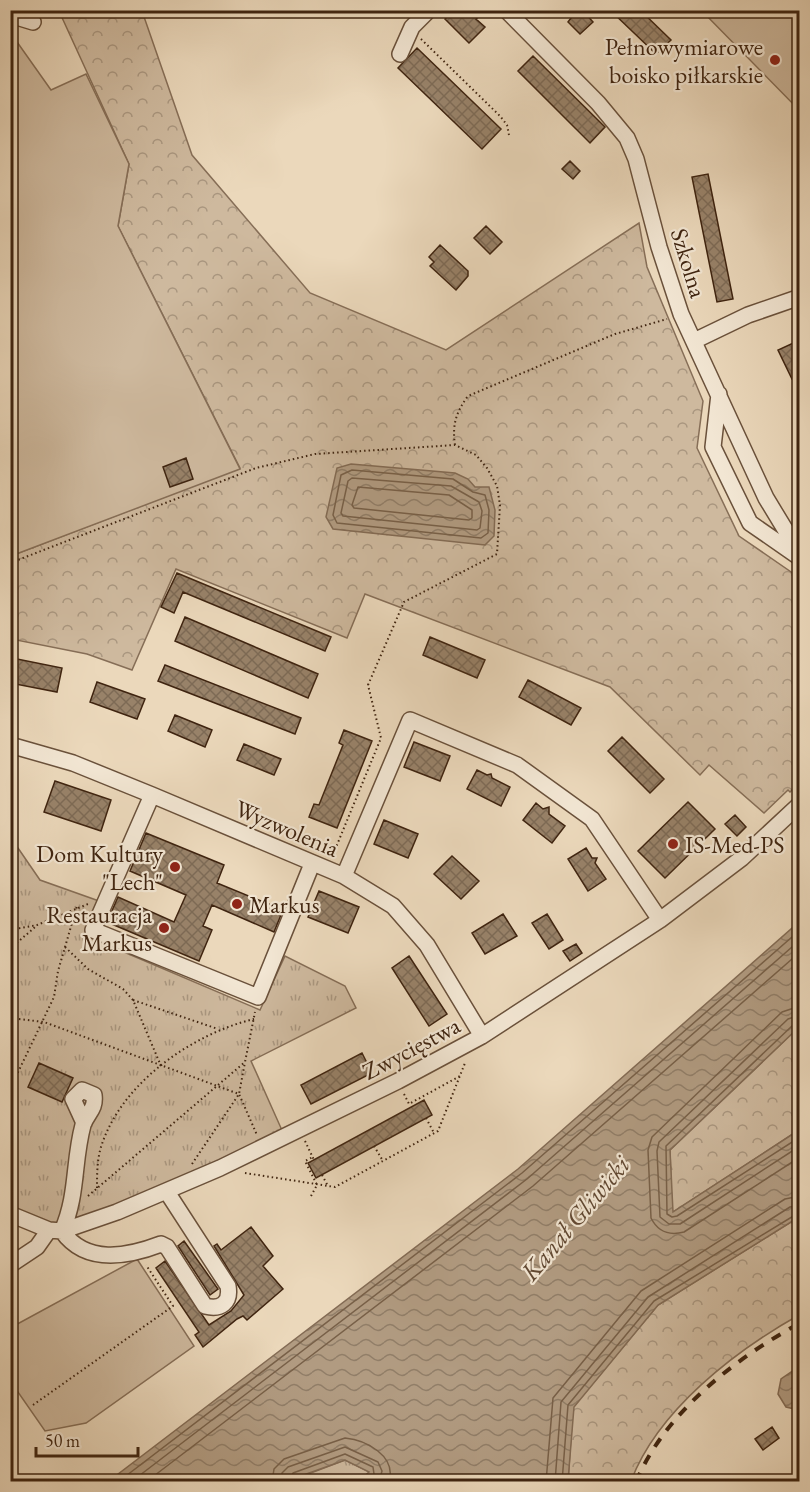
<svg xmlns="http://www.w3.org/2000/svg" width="810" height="1492" viewBox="0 0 810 1492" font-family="'EB Garamond',serif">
<defs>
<pattern id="grass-tufts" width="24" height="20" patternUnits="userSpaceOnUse" patternTransform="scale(1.5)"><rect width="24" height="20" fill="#ceb99e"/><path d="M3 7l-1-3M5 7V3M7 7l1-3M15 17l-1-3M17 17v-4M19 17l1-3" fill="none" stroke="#a9967f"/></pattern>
<pattern id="forest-crowns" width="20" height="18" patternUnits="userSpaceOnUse" patternTransform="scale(1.5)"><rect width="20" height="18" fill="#ceb99e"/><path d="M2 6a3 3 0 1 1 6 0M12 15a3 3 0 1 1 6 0" fill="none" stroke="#a9967f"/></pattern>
<pattern id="water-waves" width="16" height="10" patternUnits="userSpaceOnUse" patternTransform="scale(1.5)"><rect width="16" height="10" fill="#b19b81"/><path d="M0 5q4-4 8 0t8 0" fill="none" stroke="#917e68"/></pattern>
<pattern id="building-cross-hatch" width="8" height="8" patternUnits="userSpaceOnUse" patternTransform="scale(1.5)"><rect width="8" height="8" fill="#988269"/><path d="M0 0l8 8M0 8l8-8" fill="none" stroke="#7d6a55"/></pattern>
</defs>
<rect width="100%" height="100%" fill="#ebd8bb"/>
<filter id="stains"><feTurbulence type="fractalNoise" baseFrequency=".00333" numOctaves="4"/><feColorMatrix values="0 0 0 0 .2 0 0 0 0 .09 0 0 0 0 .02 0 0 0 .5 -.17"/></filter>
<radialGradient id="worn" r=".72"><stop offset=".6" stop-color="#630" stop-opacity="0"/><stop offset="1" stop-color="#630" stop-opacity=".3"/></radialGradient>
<path fill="url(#grass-tufts)" stroke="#866e57" stroke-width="1.5" d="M10,847L18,848L40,880L99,901L84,935L260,1010L285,956L345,986L356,1008L251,1061L285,1137L62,1231L11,1214L10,1122L16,1107L10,1103Z
M345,1460L370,1472L359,1481L287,1482Z"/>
<path fill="url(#forest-crowns)" stroke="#866e57" stroke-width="1.5" d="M59,11H142L192,155L310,293L446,350L639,223L647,267L703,401L697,448L739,536L794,574L799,581V783L790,792L788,790L764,813L709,765L700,775L610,687L365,594L347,638L176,569L132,670L87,654L11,639V556L240,468L118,226L129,164Z
M799,1027V1130L672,1213L670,1150Z
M799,1217V1315C735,1351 658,1410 631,1481L568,1482L573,1407L658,1305Z"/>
<path fill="#ceb99e" stroke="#866e57" stroke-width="1.5" d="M702,11H799V110Z
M10,32L51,90L86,74L129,164L118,226L240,469L11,556Z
M137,1259L194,1346L86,1423L45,1431L11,1382L10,1328Z"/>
<path fill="url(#water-waves)" stroke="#836b54" stroke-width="1.5" d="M351,464L455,473L468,479L475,487H489L495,510L494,536L485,545L333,529L326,517L337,468Z
M799,922V1027L670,1150L673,1212L799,1130V1217L658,1305L574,1407L568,1481H359L369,1472L345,1460L287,1481H109L518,1169Z
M794,1370H799V1410L786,1407L778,1394L781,1379Z"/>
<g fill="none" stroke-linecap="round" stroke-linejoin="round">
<path stroke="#786048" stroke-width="1.5" d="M352,470L453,479L473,492L485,495L489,510L488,533L481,538L337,523L333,515L341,475Z
M352,478L451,486L479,502L482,511L480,528L477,530L343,516L341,513L348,481Z
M358,487L449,495L472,510V518L469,520L354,508L352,505Z
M800,1006L782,1012L652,1137L648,1150L651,1218C658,1232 669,1236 684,1232L800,1157
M800,1015L788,1019L659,1142L657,1151L660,1217L669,1224H680L800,1146
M800,1023L793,1025L666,1146L667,1214L672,1217L677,1216L800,1137
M118,1482L522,1173L800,930
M131,1482L527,1179L800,940
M146,1482L533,1186L800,952
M272,1482L274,1469L284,1459L345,1438C366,1440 397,1456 389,1482
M281,1482L282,1473L288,1467L345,1447L378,1462L382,1471L379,1482
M288,1482L293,1473L345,1454L373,1467L374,1474L368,1482
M546,1482L553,1398L641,1291L785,1199L800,1196
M555,1482L561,1402L648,1297L790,1207L800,1205
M562,1482L568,1405L654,1301L800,1212"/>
</g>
<path fill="url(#building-cross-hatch)" stroke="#3f2410" stroke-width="1.5" d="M454,10H474L480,16L476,19L485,27L469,43L445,19Z
M577,10H582L593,22L580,34L568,22Z
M610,10H640L671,40L656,54Z
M417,48L501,129L482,149L398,68Z
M533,56L605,127L590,143L518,71Z
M570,161L580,171L573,179L562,169Z
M708,174L733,299L717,302L692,177Z
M486,226L502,242L490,254L474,238Z
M440,245L468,271V276L456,290L430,266L434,262L429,257Z
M800,340V376L792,379L778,350Z
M186,458L193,479L170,487L163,467Z
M177,573L331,637L325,651L183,592L174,613L161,607Z
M185,617L318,674L308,698L175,641Z
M430,637L485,660L477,678L423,655Z
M12,658L62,668L57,692L10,683Z
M165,665L301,718L295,734L158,681Z
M528,680L581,708L571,725L519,697Z
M97,682L145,699L137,719L90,702Z
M175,715L212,730L205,747L168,731Z
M344,730L372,741L337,828L309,817L314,804L319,805L343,745L339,743Z
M622,737L664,779L650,793L608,751Z
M414,742L450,756L440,781L404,767Z
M244,744L281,759L274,775L237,760Z
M477,770L487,775L491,774L492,778L510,787L501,806L467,789Z
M55,781L111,800L101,831L44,812Z
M688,802L715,829L665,878L638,851Z
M536,803L543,809L549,807V814L565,826L552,843L523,820Z
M735,815L746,827L737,836L725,824Z
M384,820L418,834L408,858L374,844Z
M146,833L224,865L217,883L283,910L274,932L212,905L203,926L212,930L199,961L107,922L118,897L174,922L186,895L130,871Z
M586,848L592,858H597L595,863L606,879L588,891L568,859Z
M452,856L479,881L461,899L434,874Z
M319,891L359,907L348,933L308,917Z
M503,914L517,936L485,954L472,933Z
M547,914L563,940L549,949L532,923Z
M576,944L582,953L570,961L563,951Z
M409,956L447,1014L429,1026L392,968Z
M362,1053L372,1073L311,1104L301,1085Z
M39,1063L73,1078L62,1102L28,1087Z
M424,1100L432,1115L316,1178L308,1163Z
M251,1227L273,1256L263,1266L283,1289L247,1320L243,1316L237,1319L203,1347L195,1335L199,1332L156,1268L165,1261L209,1325L231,1311L244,1295L214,1246L217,1244L221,1250Z
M184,1241L218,1289L210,1295L178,1246Z
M772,1427L779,1438L763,1450L755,1439Z"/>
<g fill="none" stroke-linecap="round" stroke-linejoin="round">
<g stroke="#6a513b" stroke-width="18">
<path id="minor" d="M506,10L598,103L627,138L636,159L659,247L681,314L766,498L800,554
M10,15L33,22
M400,54L412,27L429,10
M694,341L748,315L800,297
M719,394L713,447L750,523L799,557
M10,745L73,763L152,795L344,876L393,906L427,945L482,1036
M152,795L93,930L258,997L312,864
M344,876L410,720L517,765L592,819L660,920
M10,1214L49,1230L62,1231L117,1212L220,1168L398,1081L482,1036L660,920L742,858L800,804
M62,1231C86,1265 127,1257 161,1244L167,1247L205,1306C221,1310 231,1303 228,1286L167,1192
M62,1231C78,1195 73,1162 83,1125C87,1113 96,1110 94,1095L82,1090L73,1099L84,1123
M10,1265L37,1247L49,1230"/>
</g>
<path stroke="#3f2410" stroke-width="2" stroke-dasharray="1.5 3" stroke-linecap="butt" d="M421,39L500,116L507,125L509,135
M455,445C452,425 456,412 468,396L615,334L667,319
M10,563L256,468L315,454L455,445L476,455L487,468L497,486L500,505L497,554L404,602L368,685L381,738L332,857
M10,930L37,925L88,904
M65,947L88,969L123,989L133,1000L161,1066
M10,949L35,927
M133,1000L218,1029
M10,1018L44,1022L239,1094L257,1135
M10,1089L54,997L58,971L77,906
M404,1094L409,1104L460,1076
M426,1118L434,1133
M305,1141L314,1160
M374,1146L383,1161
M192,1164L239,1094L245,1062
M245,1173L335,1187L438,1131L465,1063
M322,1175L328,1186
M97,1188C97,1175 97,1160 101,1147C121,1083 192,1034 254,1019
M88,1196L245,1062L255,1012
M311,1196L317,1185L305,1161L313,1157
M33,1405L173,1306L146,1265"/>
<use href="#minor" stroke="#f2e6d3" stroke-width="15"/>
<path stroke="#3f2410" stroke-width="4" stroke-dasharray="10 10" stroke-linecap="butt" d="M636,1482C665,1412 736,1358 800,1323"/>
</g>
<g fill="#8f2418" stroke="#f2e6d3" stroke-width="2">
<circle cx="775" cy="60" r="6"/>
<circle cx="673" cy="844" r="6"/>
<circle cx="175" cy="867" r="6"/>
<circle cx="237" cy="904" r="6"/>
<circle cx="164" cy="928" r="6"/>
</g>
<g text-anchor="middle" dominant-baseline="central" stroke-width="4.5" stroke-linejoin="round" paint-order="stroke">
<g font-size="24" fill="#3f2410" stroke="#f2e6d3" text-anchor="end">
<text x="763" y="46">Pełnowymiarowe<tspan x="763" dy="28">boisko piłkarskie</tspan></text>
<text x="685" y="844" text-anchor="start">IS-Med-PS</text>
<text x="163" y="853">Dom Kultury<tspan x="163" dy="28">"Lech"</tspan></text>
<text x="249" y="904" text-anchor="start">Markus</text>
<text x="152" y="914">Restauracja<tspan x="152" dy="28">Markus</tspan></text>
</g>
<g font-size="24" fill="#3f2410" stroke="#f2e6d3">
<text transform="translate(689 263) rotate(73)">Szkolna</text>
<text transform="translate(287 828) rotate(23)">Wyzwolenia</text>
<text transform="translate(411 1048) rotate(-28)">Zwycięstwa</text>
</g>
<g font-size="26" font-style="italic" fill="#614832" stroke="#f2e6d3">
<text transform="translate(575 1218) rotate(-50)">Kanał Gliwicki</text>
</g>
</g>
<rect width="810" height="1492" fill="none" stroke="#ebd8bb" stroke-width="36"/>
<rect x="12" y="12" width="786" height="1468" fill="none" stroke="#3f2410" stroke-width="3"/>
<rect x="18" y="18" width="774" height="1456" fill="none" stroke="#3f2410" stroke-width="1.5"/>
<path d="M36 1447v9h102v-9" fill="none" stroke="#3f2410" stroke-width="3"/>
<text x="45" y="1447" font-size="18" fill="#3f2410" stroke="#f2e6d3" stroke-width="4.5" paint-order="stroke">50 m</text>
<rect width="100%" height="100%" filter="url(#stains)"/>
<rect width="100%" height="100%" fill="url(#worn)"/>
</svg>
